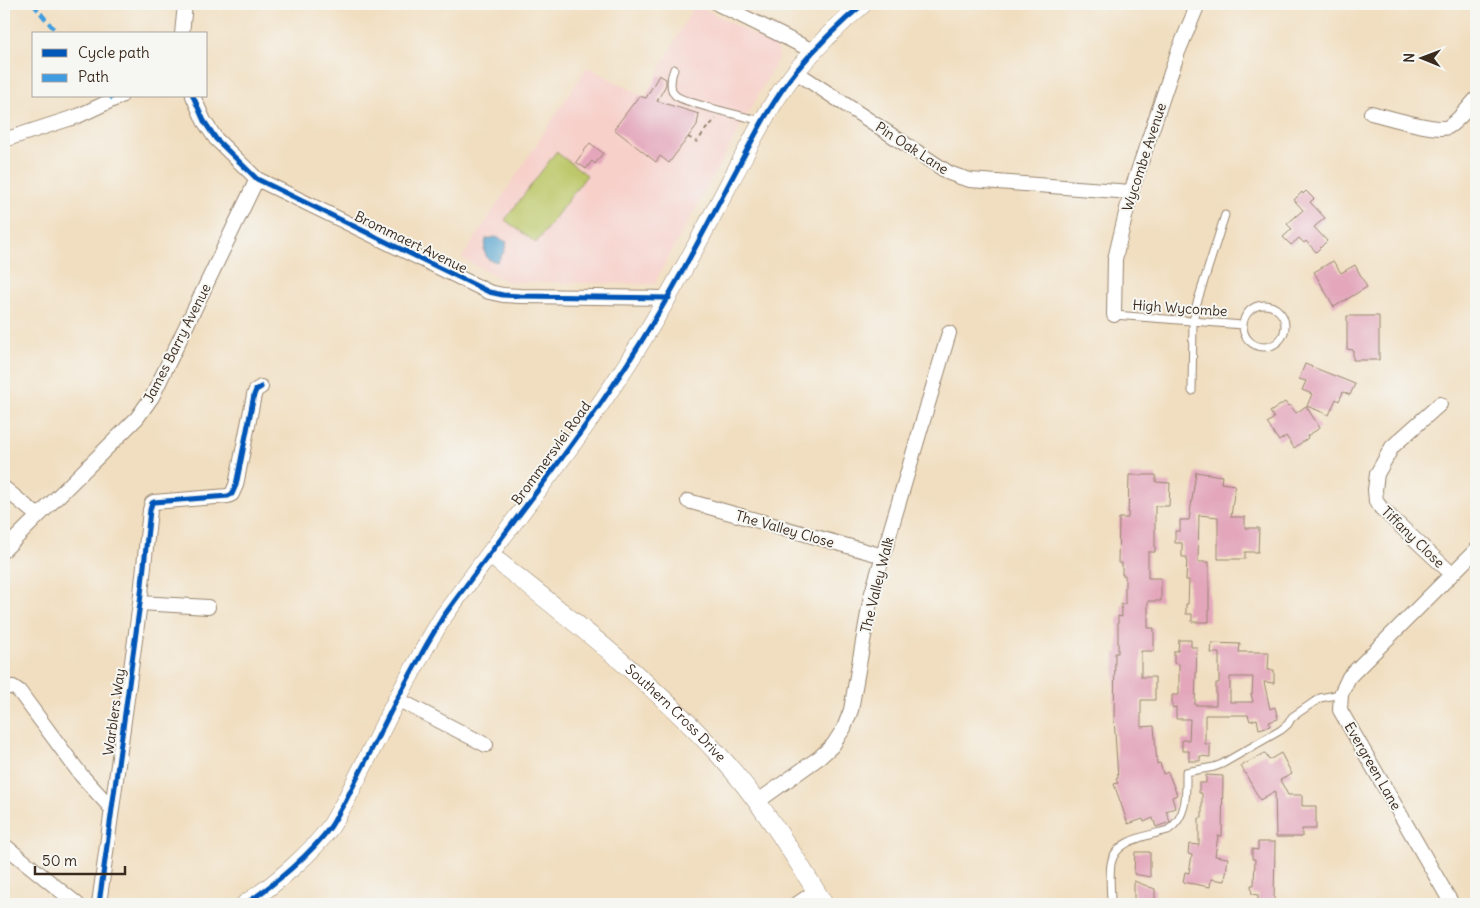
<svg xmlns="http://www.w3.org/2000/svg" width="1480" height="908" viewBox="0 0 1480 908" font-family="Delius,sans-serif">
<rect width="100%" height="100%" fill="#f6f6f2"/>
<filter id="ink" filterUnits="userSpaceOnUse"><feTurbulence type="fractalNoise" baseFrequency=".02" numOctaves="2"/><feDisplacementMap in="SourceGraphic" scale="10" xChannelSelector="R" yChannelSelector="G"/><feConvolveMatrix kernelMatrix="1 2 1 2 8 2 1 2 1" color-interpolation-filters="sRGB"/></filter>
<filter id="wash" filterUnits="userSpaceOnUse"><feTurbulence type="fractalNoise" baseFrequency=".0096" numOctaves="4" result="noise"/><feDisplacementMap in="SourceGraphic" scale="20" xChannelSelector="R" yChannelSelector="G"/><feGaussianBlur stdDeviation="1.12" result="paint"/><feColorMatrix in="noise" values="0 0 0 0 0 0 0 0 0 0 0 0 0 0 0 0 0 1.4 0 .05"/><feComposite in="paint" operator="in"/></filter>
<g filter="url(#wash)">
<rect width="100%" height="100%" fill="#f1dec0"/>
<path fill="#f7d0ca" d="M695,4L777,47L779,57L654,284L508,282L462,258L587,67L645,97Z"/>
<path fill="#bcc869" stroke="#7c7944" d="M556,152L587,175L536,243L505,220Z"/>
<path fill="#54a3ce" stroke="#486676" d="M496,237L507,242L504,252L497,262L488,259L484,251L486,239Z"/>
<g id="blocks">
<path fill="#e3a6bb" fill-rule="evenodd" d="M659,75L666,79V85L657,101L699,114L697,125L669,163L660,156L656,162L614,129L639,96L646,98Z
M590,143L603,153L595,164L592,161L586,169L576,162Z
M1306,191L1314,199L1310,202L1325,218L1314,227L1327,241L1316,252L1306,241L1304,243L1299,238L1291,245L1283,237L1292,229L1287,224L1303,210L1294,200L1302,192L1303,194Z
M1333,261L1341,273L1355,265L1367,287L1334,307L1314,272Z
M1347,316H1379V360H1353V350L1347,349Z
M1305,364L1355,384L1350,395L1343,392L1339,401L1336,399L1329,415L1307,406L1312,394L1302,390L1306,381L1299,379Z
M1285,402L1288,406L1290,405L1296,413L1306,406L1320,428L1307,436L1308,438L1294,448L1286,436L1279,441L1267,423L1274,418L1270,412Z
M1196,472L1222,476L1221,483L1235,485L1231,517H1245V528H1259L1258,552H1245V559H1218V517L1199,515L1198,562H1209V622H1192V614H1186V604H1188L1189,580H1186L1187,557H1182V543H1175V531H1180V520H1189Z
M1129,475H1156V482L1170,483L1169,506H1155V552H1148V578H1161V601H1148V628H1154V651H1141V677H1155V700H1141V727L1154,726L1157,764L1160,763L1163,774L1168,772L1177,795L1172,797L1175,808L1166,811L1170,822L1156,827L1153,818L1144,822L1143,819L1128,824L1114,784L1118,783L1116,779L1118,778L1114,718L1115,653H1118V616L1122,617L1121,604H1125V575H1122V563H1118L1119,518H1128Z
M1179,640H1191V647H1197L1195,705H1216V683H1219V653H1211L1212,643L1240,644L1239,652H1269L1268,670H1274V683L1264,682L1270,709L1275,707L1278,719L1269,722L1270,726L1259,729L1257,719L1250,721L1248,715H1205V744H1210V757L1200,756V761H1189V751H1182V740H1189L1190,719H1176V707L1172,708V695H1179V664L1174,663V651H1178ZM1230,677H1253L1252,694H1251L1253,702H1230Z
M1265,753L1269,760L1281,753L1292,774L1280,780L1288,795H1302V806H1316V829H1302V837H1276L1275,791L1260,800L1241,766Z
M1206,775L1223,776L1222,836H1218L1215,856L1228,858L1225,881L1211,879L1210,887L1183,882L1185,872L1189,873L1192,855L1188,854L1189,844L1199,845V818H1202V793H1199V783H1206Z
M1258,842H1275L1274,903L1258,902V895L1252,894L1251,885H1254L1255,859H1252V849L1258,850Z
M1135,852H1150V877L1134,874Z
M1134,881L1155,889V904H1134Z"/>
</g>
</g>
<g filter="url(#ink)">
<use href="#blocks" fill-opacity="0" stroke="#96846f" stroke-width="1"/>
<g fill="none" stroke-linecap="round" stroke-linejoin="round">
<g stroke="#96846f" stroke-width="9">
<path id="service" d="M674,69C671,76 669,89 675,95C683,103 747,117 762,121
M1243 326a21 21 0 1 1 42 0a21 21 0 1 1-42 0Z
M1114,315L1243,325
M1192,391L1193,322L1196,306L1225,215
M1111,904C1111,891 1109,877 1111,864C1115,839 1148,836 1168,830C1188,817 1186,792 1186,772L1214,767L1222,764L1281,730L1288,724L1292,717L1320,698L1341,694"/>
</g>
<g stroke="#96846f" stroke-width="16">
<path id="minor" d="M718,4L813,51
M182,34L185,4
M796,72L949,173L960,177L970,180L1131,192
M193,96L204,121L216,139L257,179L489,292L503,295L520,296L669,298
M1371,113C1387,117 1436,132 1448,127C1457,122 1469,107 1476,99
M4,140L78,116L121,96
M1114,315L1115,259L1131,192L1178,52L1198,4
M1440,404L1392,447L1377,474L1375,490L1376,501L1381,508L1452,574
M4,488L38,516
M688,501L883,556
M4,550L137,418L152,397L257,179
M140,603L208,607
M4,687H13L19,691L81,775L112,809
M397,699L486,745
M757,802L820,757L833,745L844,728L851,710L871,596L949,333
M4,845L77,904
M99,904L140,603L150,510L152,503L154,502L228,496L232,494L236,485L254,395L256,390L261,387
M797,904L816,891
M1452,904L1340,710L1341,694L1349,677L1476,550"/>
</g>
<g stroke="#96846f" stroke-width="19">
<g id="tertiary">
<path id="s1" d="M490,555C570,618 650,680 719,755C760,800 792,852 824,904"/>
<path d="M245,904C273,886 312,853 331,826C336,818 340,810 345,802L397,699L427,644L443,617C509,525 582,438 641,342C674,289 702,235 731,180C751,143 770,103 797,70C817,46 839,24 863,4"/>
</g>
</g>
<path stroke="#96846f" stroke-width="2" stroke-dasharray="4 4" stroke-linecap="butt" d="M688,137L697,142L706,129L716,119"/>
<use href="#service" stroke="#fff" stroke-width="7"/>
<use href="#minor" stroke="#fff" stroke-width="14"/>
<use href="#tertiary" stroke="#fff" stroke-width="18"/>
<path stroke="#3f9ce0" stroke-width="4" stroke-dasharray="8 4" stroke-linecap="butt" d="M33,4L58,34
M110,96L113,99"/>
<g stroke="#f6f6f2" stroke-width="8">
<path id="cycleway" d="M193,96L204,121L216,139L257,179L489,292L503,295L520,296L669,298
M99,904L140,603L150,510L152,503L154,502L228,496L232,494L236,485L254,395L256,390L261,387
M245,904C273,886 312,853 331,826C336,818 340,810 345,802L397,699L427,644L443,617C509,525 582,438 641,342C674,289 702,235 731,180C751,143 770,103 797,70C817,46 839,24 863,4"/>
</g>
<use href="#cycleway" stroke="#0057b8" stroke-width="5"/>
</g>
</g>
<g text-anchor="middle" dominant-baseline="central" stroke-width="4" stroke-linejoin="round" paint-order="stroke">
<g font-size="14" fill="#3b2a1e" stroke="#f6f6f2">
<text transform="translate(912 148) rotate(33)">Pin Oak Lane</text>
<text transform="translate(1144 157) rotate(-72)">Wycombe Avenue</text>
<text transform="translate(411 242) rotate(26)">Brommaert Avenue</text>
<text transform="translate(1180 308) rotate(4)">High Wycombe</text>
<text transform="translate(177 343) rotate(-63)">James Barry Avenue</text>
<text transform="translate(551 453) rotate(-54)">Brommersvlei Road</text>
<text transform="translate(785 529) rotate(16)">The Valley Close</text>
<text transform="translate(1413 537) rotate(44)">Tiffany Close</text>
<text transform="translate(877 585) rotate(-76)">The Valley Walk</text>
<text transform="translate(114 712) rotate(-82)">Warblers Way</text>
<text stroke="none"><textPath href="#s1" startOffset="244">Southern Cross Drive</textPath></text>
<text transform="translate(1373 766) rotate(60)">Evergreen Lane</text>
</g>
</g>
<rect width="1480" height="908" fill="none" stroke="#f6f6f2" stroke-width="20"/>
<rect x="32" y="32" width="175" height="65" fill="#f6f6f2" stroke="#aba49d"/>
<rect x="42" y="49" width="25" height="8" fill="#0057b8" stroke="#aba49d"/>
<text x="78" y="58" font-size="15" fill="#3b2a1e">Cycle path</text>
<rect x="42" y="74" width="25" height="8" fill="#3f9ce0" stroke="#aba49d"/>
<text x="78" y="82" font-size="15" fill="#3b2a1e">Path</text>
<g transform="translate(1422 58) rotate(271)" stroke="#f6f6f2" stroke-width="4" paint-order="stroke">
<path d="M0-4L9 19L0 12L-9 19Z" fill="#3b2a1e"/>
<text y="-8" font-size="14" font-weight="bold" text-anchor="middle" fill="#3b2a1e">N</text>
</g>
<path d="M35 866v8h90v-8" fill="none" stroke="#3b2a1e" stroke-width="2.5"/>
<text x="42" y="866" font-size="15" fill="#3b2a1e" stroke="#f6f6f2" stroke-width="4" paint-order="stroke">50 m</text>
</svg>
